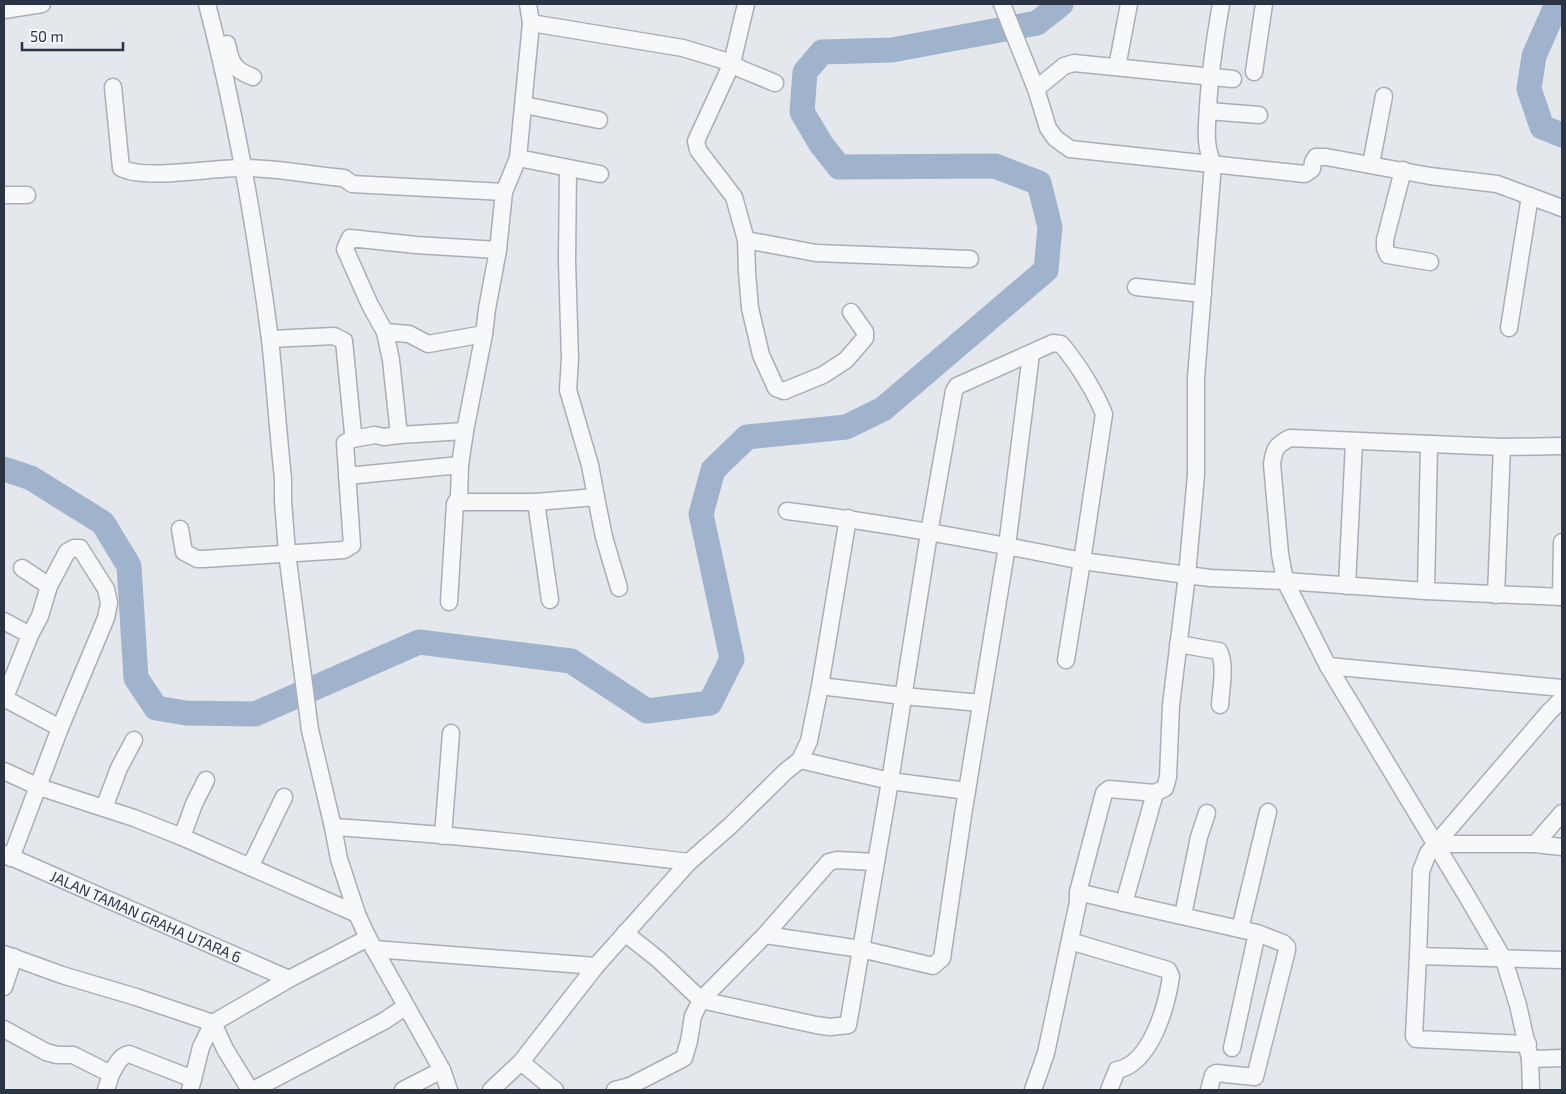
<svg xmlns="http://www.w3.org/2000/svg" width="1566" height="1094" viewBox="0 0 1566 1094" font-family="'Exo 2',sans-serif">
<rect width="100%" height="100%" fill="#e4e7ec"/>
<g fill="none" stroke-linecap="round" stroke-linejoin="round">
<path stroke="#9fb4cc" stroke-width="25" d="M1557,4L1534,56L1529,89L1542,127L1562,135
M4,469L31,478L103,523L129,566L136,678L156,708L186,713L255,714L419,642L571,661L647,711L710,703L732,659L701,514L713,470L747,437L846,427L883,409L1046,270L1050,227L1039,183L995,166L839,167L821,144L802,112L805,72L822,52L892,50L1037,23L1061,4"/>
<g stroke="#a9aeb7" stroke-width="19">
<g id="minor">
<path d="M207,4C236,114 255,226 270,339C275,386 278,432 283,479V501L287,553L310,730L333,827L339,859L357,914L368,938L442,1070L449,1090"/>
<path d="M528,4L531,23L518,158L504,192L498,250L487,309L484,334L465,431L460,465L459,497L463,502H536L596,497L590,465L568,390L570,359L567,261L568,168"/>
<path d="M746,4L732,63L696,141L698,150L734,197L746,240L747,272L750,308L761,355L776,388L784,391L823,375L846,360L865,338V332L851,312"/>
<path d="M1002,4L1036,89L1048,128L1055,138L1070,149L1305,174L1312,169L1313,162L1316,157H1326L1430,176L1497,184L1562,208"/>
<path d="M4,10L42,4"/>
<path d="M531,23L683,48L732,63L741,69L775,83"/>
<path d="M227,44C231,64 234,70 253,77"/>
<path d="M1117,67L1129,4"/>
<path d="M1254,72L1264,4"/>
<path d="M113,87L121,168C145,181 214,167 244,168C277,168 311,175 344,178L352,184L504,192"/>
<path d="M1036,89L1064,66L1074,63L1233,79"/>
<path d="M524,105L599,120"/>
<path d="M1208,111L1259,115"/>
<path d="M518,158L600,174"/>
<path d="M1371,164L1384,96"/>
<path d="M1403,170L1385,240V248L1388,255L1430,262"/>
<path d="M4,195H27"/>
<path d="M746,240L816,253L970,259"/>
<path d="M1136,287L1203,294"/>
<path d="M1509,328L1530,196"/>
<path d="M385,332L409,334L428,344L484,334"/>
<path d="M399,435L465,431"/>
<path d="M352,439L375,435L384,437L399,435L391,360L385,332L370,305L345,249L350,238L416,245L498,250"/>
<path d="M1562,446L1502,447L1290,438C1276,445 1274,449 1272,464L1280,554L1285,581L1328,666L1468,898L1504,960L1518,1005L1530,1059L1562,1058"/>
<path d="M347,476L460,465"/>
<path d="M596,497L604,537L619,588"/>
<path d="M536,502L550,600"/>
<path d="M787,511C886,523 984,541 1082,561L1066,660"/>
<path d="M180,529L184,552L197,559H203L344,550L352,545L345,443L352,439L353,433L344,341L334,336L270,339"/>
<path d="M22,568L49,586"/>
<path d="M1347,586L1354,442"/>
<path d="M1426,591L1429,445"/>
<path d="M1496,595L1502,447"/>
<path d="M1561,597L1562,542"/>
<path d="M449,602L455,504L459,497"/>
<path d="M4,621L30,635"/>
<path d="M1178,644L1219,651C1226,666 1221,688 1220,705"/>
<path d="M1328,666L1562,688"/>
<path d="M820,686L903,696L981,703"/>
<path d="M4,698L60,728"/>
<path d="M1562,699L1549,712L1428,853L1421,871L1418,956L1562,960"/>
<path d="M4,700L30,635L40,616L49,586L67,552L74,548H80L106,589L109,603L106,618L60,728L11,858"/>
<path d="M800,760L890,781L967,791"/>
<path d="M4,771L39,787L134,818L182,837L357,914"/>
<path d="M104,808L119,768L134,740"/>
<path d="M333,827C452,834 570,848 689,862L730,826L786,771L800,760L809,741L820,686L848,518"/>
<path d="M443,836L451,733"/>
<path d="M182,837L194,804L206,780"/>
<path d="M1435,844H1535L1562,847"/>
<path d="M1535,844L1562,813"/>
<path id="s1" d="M4,854L289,979"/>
<path d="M250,867L284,797"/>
<path d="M1078,892L1124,903L1155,793"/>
<path d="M1124,903L1257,933L1283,943L1287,947V950L1255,1077L1216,1073L1213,1075L1209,1090"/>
<path d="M1183,915L1199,837L1207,813"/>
<path d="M1240,929L1268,812"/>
<path d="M625,933L659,960L701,1000"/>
<path d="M765,935L861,949L933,966L942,958L963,815L1007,546L1031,354"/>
<path d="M1070,941L1168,970L1171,976C1167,1005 1151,1064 1117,1070L1109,1090"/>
<path d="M374,949L596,966"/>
<path d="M4,954L62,975L136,997L213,1023L225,1049L250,1090"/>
<path d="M1418,956L1414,1036L1416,1039L1528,1044"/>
<path d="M4,987L14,957"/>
<path d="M701,1000L816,1025L830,1027L848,1025L890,781L929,533L954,391L957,386L1053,343L1061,344C1077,363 1095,391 1104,414L1082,561L1187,575L1196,475V378L1213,164C1204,144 1207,128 1208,107C1210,72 1215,38 1221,4"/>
<path d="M4,1029L46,1052L57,1055H73L111,1074C116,1066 119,1056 129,1054L193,1079L190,1090"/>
<path d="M1232,1048L1257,933"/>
<path d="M1530,1059L1531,1090"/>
<path d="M521,1062L555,1090"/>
<path d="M193,1079L201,1047L213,1023L289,979L368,938"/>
<path d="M106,1090L111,1074"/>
<path d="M253,1090L384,1021L405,1007"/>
<path d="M403,1090L442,1070"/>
<path d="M491,1090L521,1062L596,966L689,862"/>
<path d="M615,1090L630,1086L684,1058L689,1041L693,1016L701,1000L765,935L829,862L837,860L876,862"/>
<path d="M1033,1090L1046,1053L1078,902V892L1104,793L1109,789L1155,793L1165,788L1168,777L1171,705L1187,575L1210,578L1285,581L1426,591L1562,597"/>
</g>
</g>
<use href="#minor" stroke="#f7f8fa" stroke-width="16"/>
</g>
<g text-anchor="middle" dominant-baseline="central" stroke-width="4" stroke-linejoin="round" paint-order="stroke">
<g font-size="15" fill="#2b3445" stroke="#f4f6f9">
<text stroke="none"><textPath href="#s1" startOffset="155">JALAN TAMAN GRAHA UTARA 6</textPath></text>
</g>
</g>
<rect width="1566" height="1094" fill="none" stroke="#2b3445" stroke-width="10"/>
<path d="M22 42v8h101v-8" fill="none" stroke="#2b3445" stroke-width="2.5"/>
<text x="30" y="42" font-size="15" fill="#2b3445" stroke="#f4f6f9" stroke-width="4" paint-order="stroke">50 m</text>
</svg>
